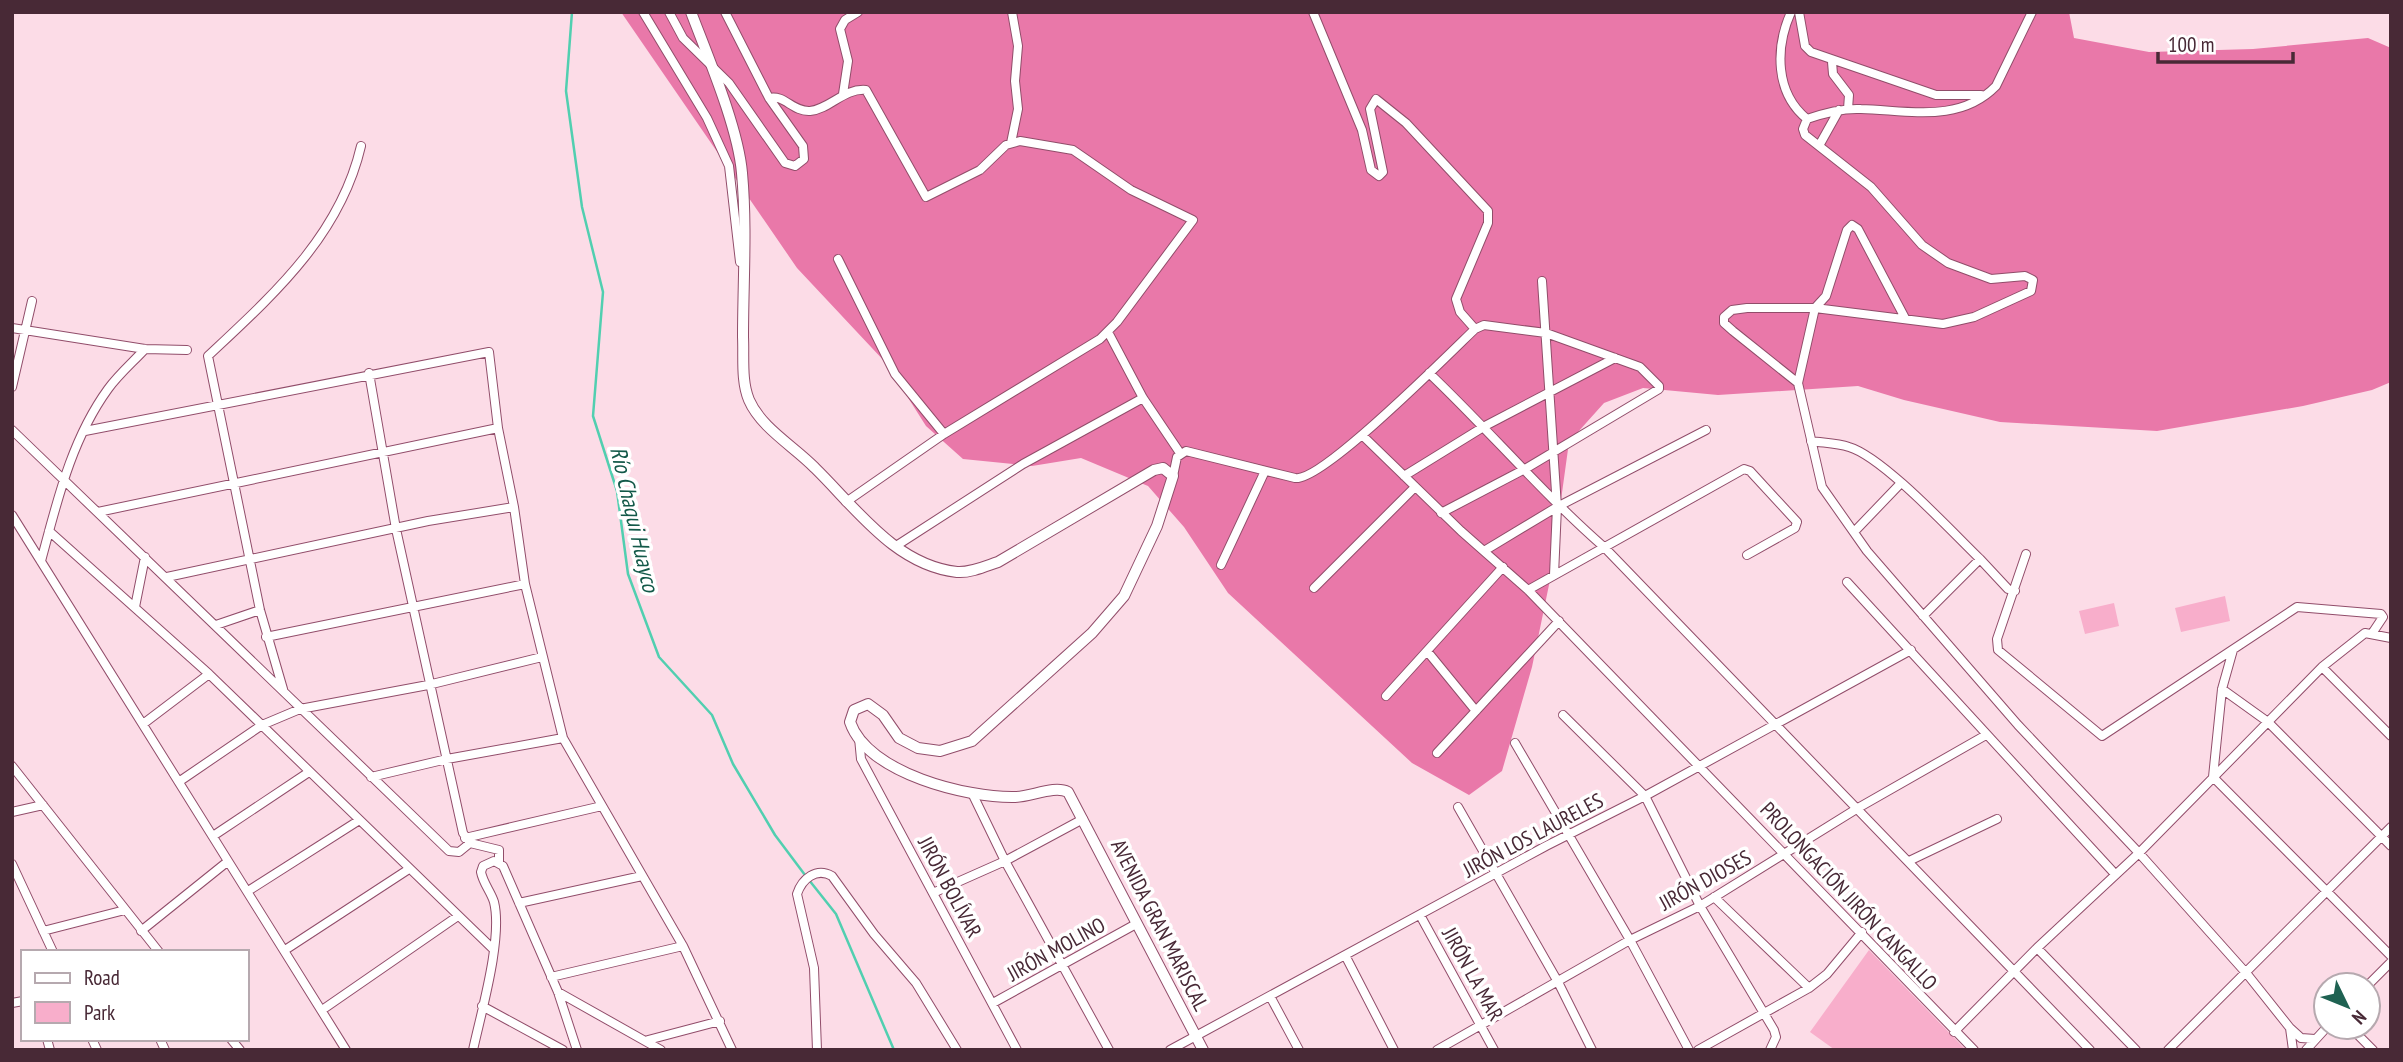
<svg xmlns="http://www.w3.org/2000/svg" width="2403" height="1062" viewBox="0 0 2403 1062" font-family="'PT Sans Narrow',sans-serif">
<rect width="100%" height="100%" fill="#fcdce7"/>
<path fill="#f8aecb" d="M2225,596L2230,621L2181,632L2175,608Z
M2114,603L2119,626L2085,634L2079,611Z
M1869,950L1966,1050H1835L1810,1032Z"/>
<path fill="#e978a9" d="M621,12H2069L2074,38L2149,52L2253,49L2368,38L2391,48V382L2372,390L2303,406L2157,431L2000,422L1904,400L1858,386L1718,395L1643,388L1604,403L1569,442L1550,580L1532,667L1502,771L1469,795L1412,763L1228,593L1184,527L1148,486L1081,458L1032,466L963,459L926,426L886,363L797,268Z"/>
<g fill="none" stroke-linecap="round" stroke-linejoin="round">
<path stroke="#51cfb0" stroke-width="2.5" d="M572,12L566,91L582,207L603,292L593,416L617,491L628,574L659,657L712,715L733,764L775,835L805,875
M809,880L836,914L894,1050"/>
<g stroke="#914d6a" stroke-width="10">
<path id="minor" d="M643,12L707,118L729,166L740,262
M669,12L683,38L729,83L785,163L795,166L804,159L803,146L769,98L725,12
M1313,12L1362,130L1371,170L1379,176L1383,172L1370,109L1376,99L1406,123L1488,211V223L1456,299L1460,312L1475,329
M1791,12C1775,48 1775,93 1807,119
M1799,12L1805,46L1811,52L1936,95H1981
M1832,62L1833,74L1849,95L1848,109
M843,94L848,61L840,29L845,20L858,12
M769,98C784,94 793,112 810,111C830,109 844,88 866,90L926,197L980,170L1006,145L1020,141L1073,150L1131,190L1193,220L1117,322L1100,339L944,434L846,502
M1011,143L1018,109L1015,81L1018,46L1012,12
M1820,144L1839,110
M838,259L895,374L944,434
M1542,281L1557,507L1554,575
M1905,318L1858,229L1852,225L1847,230L1826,296L1815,308L1798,383L1822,487L1867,551L2018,725L2139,853L2247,974L2290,1028L2293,1050
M12,328L145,349L187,350
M1108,332L1143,398L1180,453
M369,373L396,529L463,833L470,843L499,850V862
M1429,373C1489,430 1542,493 1605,548L2090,1050
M1798,383L1733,331L1724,323V317L1732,310L1747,308H1815L1943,324L1974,317L2031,291L2033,280L2025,276L1991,279L1948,263L1922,245L1871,187L1805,135L1803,129L1807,119C1824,113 1843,108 1861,109C1907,110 1959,124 1996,86L2032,12
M12,387L32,301
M12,430L449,851L459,852L470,843
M85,431L489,352L498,428L514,507L525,584L563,738L683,946L732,1050
M1362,435L1461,531L1528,590L1974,1050
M1811,441C1824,443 1837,443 1849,447C1883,457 1952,532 1980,559L1923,616
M1173,476L1177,457L1186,451L1295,478C1321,483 1450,353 1475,329L1484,325L1546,333L1640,367L1659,386V389L1525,469L1441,513
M1404,476L1485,426L1615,358
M98,512L498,428
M12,515L346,1050
M49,531L209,674L493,949
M1854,532L1901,483
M896,546L1023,464L1143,398
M1484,551L1557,507L1706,430
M2026,554L1997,639L1998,650L2102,736L2297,607L2381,614L2383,617L2373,632
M1980,559L2008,589L2015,591
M41,561C57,502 71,440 108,389C118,375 133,362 145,349
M1221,565L1265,471
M167,577L428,521L514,507
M1847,582L2115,874
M1314,588L1415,487
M1528,590L1744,469L1750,471L1797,522L1795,528L1747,555
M135,607L145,557
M216,625L260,610
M266,637L525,584
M2233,650L2222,689L2213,777L2391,956
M1427,651L1476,711
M2322,667L2391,736
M283,689L260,610L208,356C273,295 340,236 361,146
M2222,689L2268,722L2391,846
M1386,696L1503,567
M1563,715L1645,796L1700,906L1774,1030L1776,1037L1770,1050
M143,724L209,674
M859,738L861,759L1017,1050
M1515,743L1630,940L1689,1050
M1437,753L1559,621
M12,766L159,952
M371,777L447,759L563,738
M180,781L262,725L300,709L428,685L542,657
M973,795L1005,861L1109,1050
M1458,807L1558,982L1592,1050
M12,812L43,805
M213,836L309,772
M465,838L602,806
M1909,861L1997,819
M12,864L53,952
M248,891L358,821
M933,893L1005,861L1083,819
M1714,897L1809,988
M519,903L642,876
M1420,915L1494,1050
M43,931L125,910
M141,931L227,862
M2037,948L2136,1050
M285,950L409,869
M1346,957L1394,1050
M551,977L683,946
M2368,985L2391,962
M558,992L661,1050
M1271,998L1299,1050
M12,1003L23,1001
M993,1003L1136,924
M482,1006L563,1050
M322,1010L458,916
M2350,1027L2373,1050
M2290,1028L2301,1038L2315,1039
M1954,1032L2037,948L2139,853L2322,667L2365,633L2391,638
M47,1039L50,1050
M92,1039L97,1050
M160,1039L165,1050
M231,1039L240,1050
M648,1040L720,1021
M473,1050C481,1013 503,938 494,902C491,892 483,883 481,872L483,866L494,861L503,866L558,992L577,1050
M817,1050L814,968L797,894C802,879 816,867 832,876L874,934L916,983L957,1050
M1170,1050L1546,846L1645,796L1911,650
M1437,1050L1630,940L1700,906L1858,808L1986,735
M1698,1050L1809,988L1827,974L1862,932
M2168,1050L2391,827
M2306,1050L2327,1027"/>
</g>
<g stroke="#914d6a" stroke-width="12">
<path id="tertiary" d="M691,12C708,57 738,127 742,173C747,228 743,282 743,337C744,357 741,381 749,400C761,428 795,447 815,468C856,508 895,565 957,572C971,573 986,566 998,562L1154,470L1163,468L1173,476L1157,526L1124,596L1092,633L972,741L940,751L918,748L899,738L883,715L868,704L854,710L850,722C868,774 968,798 1015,797C1031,797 1054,785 1068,792L1203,1050"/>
</g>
<use href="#minor" stroke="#fff" stroke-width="8"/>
<use href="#tertiary" stroke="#fff" stroke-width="10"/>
</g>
<g text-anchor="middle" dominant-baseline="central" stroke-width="7" stroke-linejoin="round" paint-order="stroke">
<g font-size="21" fill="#482936" stroke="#fff">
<text transform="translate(1533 835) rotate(-28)">JIRÓN LOS LAURELES</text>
<text transform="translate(1705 880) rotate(-29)">JIRÓN DIOSES</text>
<text transform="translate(950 887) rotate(62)">JIRÓN BOLÍVAR</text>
<text transform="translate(1849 896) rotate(47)">PROLONGACIÓN JIRÓN CANGALLO</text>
<text transform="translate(1160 925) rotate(63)">AVENIDA GRAN MARISCAL</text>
<text transform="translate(1056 949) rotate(-29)">JIRÓN MOLINO</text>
<text transform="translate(1473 974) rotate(61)">JIRÓN LA MAR</text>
</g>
<g font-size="23" font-style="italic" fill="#135949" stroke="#fff">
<text transform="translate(635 519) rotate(77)">Río Chaqui Huayco</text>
</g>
</g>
<rect width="2403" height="1062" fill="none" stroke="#482936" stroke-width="28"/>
<rect x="21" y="950" width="228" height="91" fill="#ffffff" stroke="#b6a9af" stroke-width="2"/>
<rect x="35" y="973" width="35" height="10" fill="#ffffff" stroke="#b6a9af" stroke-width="2"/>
<text x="84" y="985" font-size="21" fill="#482936">Road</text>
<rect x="35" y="1002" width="35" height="21" fill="#f8aecb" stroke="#b6a9af" stroke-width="2"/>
<text x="84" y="1020" font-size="21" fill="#482936">Park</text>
<g transform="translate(2347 1006) rotate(133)"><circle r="33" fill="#ffffff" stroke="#b6a9af" stroke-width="2"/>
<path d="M0-5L12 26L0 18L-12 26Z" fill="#1f6252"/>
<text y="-10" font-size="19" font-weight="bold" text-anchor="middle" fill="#482936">N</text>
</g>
<path d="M2158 52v10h135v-10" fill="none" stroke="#482936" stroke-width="3.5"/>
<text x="2168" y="52" font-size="21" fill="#482936" stroke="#ffffff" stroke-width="5" paint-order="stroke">100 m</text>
</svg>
